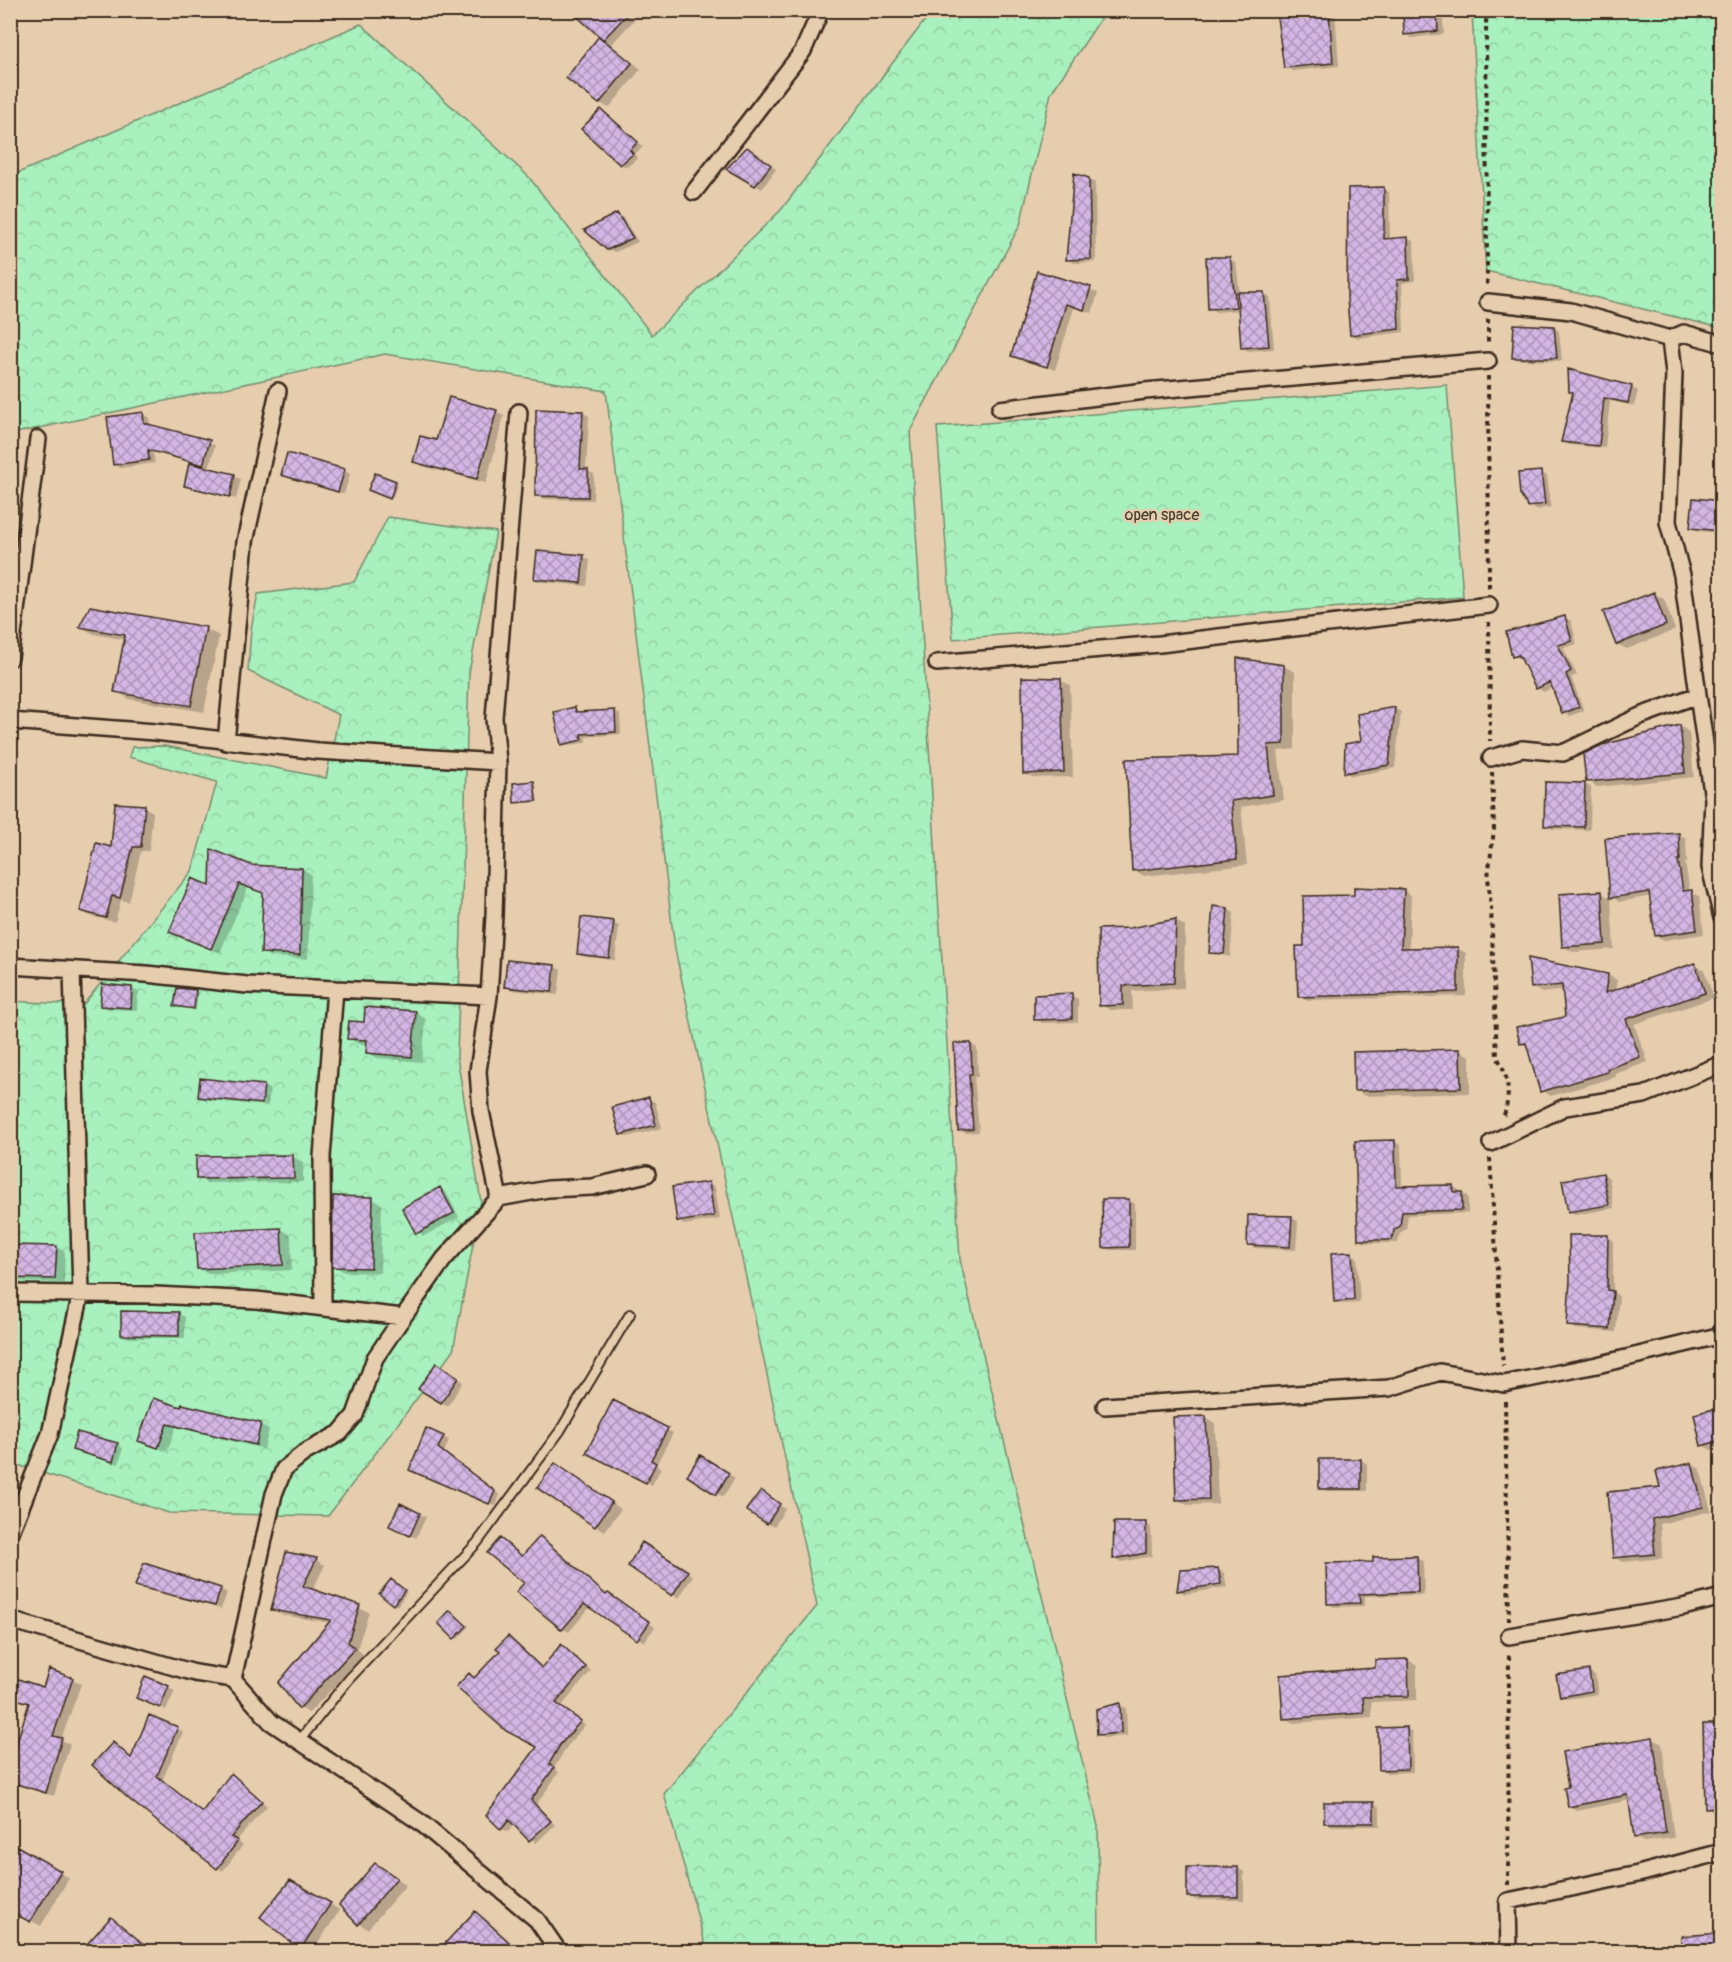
<svg xmlns="http://www.w3.org/2000/svg" width="1732" height="1962" viewBox="0 0 1732 1962" font-family="Pangolin,sans-serif">
<defs>
<pattern id="forest-crowns" width="20" height="18" patternUnits="userSpaceOnUse" patternTransform="scale(1.5)"><rect width="20" height="18" fill="#a8f0bd"/><path d="M2 6a3 3 0 1 1 6 0M12 15a3 3 0 1 1 6 0" fill="none" stroke="#92cea2"/></pattern>
<pattern id="building-cross-hatch" width="8" height="8" patternUnits="userSpaceOnUse" patternTransform="scale(1.5)"><rect width="8" height="8" fill="#d3b6e4"/><path d="M0 0l8 8M0 8l8-8" fill="none" stroke="#ac94b8"/></pattern>
</defs>
<rect width="100%" height="100%" fill="#e6cdae"/>
<filter id="ink" filterUnits="userSpaceOnUse"><feTurbulence type="fractalNoise" baseFrequency=".0167" numOctaves="2"/><feDisplacementMap in="SourceGraphic" scale="12" xChannelSelector="R" yChannelSelector="G"/><feConvolveMatrix kernelMatrix="1 2 1 2 8 2 1 2 1" color-interpolation-filters="sRGB"/></filter>
<g filter="url(#ink)">
<path fill="url(#forest-crowns)" stroke="#728d6e" stroke-width="1.5" d="M932,11H1106L1051,93L1020,225L910,431L960,1260L1098,1826L1099,1951H707L664,1794L817,1606L675,949L606,391L385,354L11,434V176L361,24L528,176L652,335L781,210Z
M1472,11H1721V328L1486,271Z
M1447,385L1463,597L953,639L937,427Z
M388,517L496,532L469,673L457,1057L481,1202L453,1351L328,1516L169,1513L21,1466L11,1461L10,1001L83,1005L192,871L217,782L129,757L132,747L165,746L326,778L339,715L248,671L251,629L258,594L354,582Z"/>
<path fill="#0003" d="M572,10H643L611,45L641,69L609,108L600,103L606,41Z
M1277,10H1335L1339,66L1292,71L1286,67Z
M1404,10H1442L1444,34L1411,38L1405,34Z
M601,111L643,147L635,154L638,158L627,167L621,164Z
M753,153L776,169L762,189L728,169Z
M1088,179L1095,183L1096,262L1074,263L1068,260Z
M1383,189L1389,192L1390,240L1408,238L1414,242L1415,281L1402,283L1404,332L1358,338L1352,335Z
M616,215L623,218L638,242L615,252L608,249Z
M1230,259L1236,263L1240,294L1264,293L1270,297L1274,349L1248,351L1242,347L1240,310L1216,312L1210,308Z
M1038,273L1098,293L1092,313L1074,308L1055,370L1013,355Z
M1553,327L1559,331L1562,361L1520,360L1513,357Z
M1631,387L1638,391L1634,406L1610,401L1605,448L1569,445L1563,442L1574,393L1570,391Z
M496,412L504,416L486,483L422,466L414,461L437,442Z
M583,413L589,416L586,470L594,474L593,500L543,499L536,495Z
M143,414L149,417L150,426L215,445L209,469L241,479L236,499L186,485L191,462L153,452L155,463L120,468L114,464Z
M344,470L350,474L344,494L282,475Z
M1541,472L1547,476L1551,507L1536,510L1529,506Z
M376,475L398,483L392,499L372,491Z
M1722,503V533L1698,531L1692,527Z
M583,557L590,560L587,586L542,582L536,579Z
M1654,593L1664,599L1675,630L1627,649L1617,644Z
M1565,618L1571,621L1577,644L1563,648L1577,675L1571,677L1584,711L1569,716L1563,713L1553,687L1544,692L1537,688L1522,659L1513,656Z
M81,627L206,629L219,636L204,712L129,699L116,691L126,640L94,634Z
M1284,666L1295,672V749L1278,751L1284,800L1241,807L1247,865L1144,876L1134,870L1240,757Z
M1060,680L1070,685L1073,777L1034,778L1024,773Z
M575,708L580,713L615,711L620,714L621,734L585,737L587,742L568,746L563,744Z
M1395,709L1401,712L1395,768L1352,776L1346,773L1362,742L1359,715Z
M1680,726L1689,732L1694,777L1597,787L1587,781Z
M534,783L536,784L538,802H516Z
M1585,784L1591,788L1590,830L1552,829L1546,825Z
M144,807L153,812L149,851H141L129,902L121,900L115,922L90,916L81,911L113,849Z
M1678,834L1686,838L1687,863H1685L1690,892L1699,896L1704,934L1664,940L1656,936L1651,896L1619,902L1612,897Z
M250,866L302,869L311,874L308,959L271,957L262,952L265,894L248,887L220,953L180,936L211,888Z
M1403,890L1411,895L1409,949H1458L1466,953V996L1307,1000L1299,996L1305,947L1355,897Z
M1602,893L1611,899L1614,949L1573,952L1563,946Z
M1228,909L1234,913L1230,957L1211,952Z
M1175,921L1185,926L1184,988L1132,991L1133,1010H1110L1101,1005L1130,930Z
M613,923L619,926L615,960L585,957L578,953Z
M1695,965L1704,970L1714,998L1634,1024L1648,1062L1615,1074L1616,1077L1551,1096L1542,1091L1529,1048L1521,1043L1567,1018L1564,990L1542,993L1533,988L1608,975L1617,980L1615,991Z
M555,967L561,970L558,995L512,990L506,986Z
M103,986L132,988L138,992L137,1010L108,1009L102,1005Z
M196,991L198,993L196,1009L176,1005Z
M1071,995L1078,999V1022L1042,1023L1036,1019Z
M367,1009L416,1013L426,1019L422,1062L377,1058L367,1052L368,1044H358L349,1038L365,1024Z
M971,1044L977,1048L978,1077H974L979,1132L966,1133L959,1130L955,1045Z
M1460,1051L1470,1056V1093L1365,1096L1355,1090Z
M264,1086L270,1090L268,1106L206,1100L200,1096Z
M649,1099L655,1102L662,1128L627,1137L621,1134Z
M1395,1142L1401,1145L1402,1188L1453,1186L1468,1197V1213L1408,1215L1406,1229L1400,1233L1398,1243H1365L1359,1239Z
M293,1157L303,1162V1182L207,1183L197,1178Z
M1603,1174L1609,1178L1614,1208L1575,1215L1569,1211Z
M709,1183L715,1187L720,1219L684,1225L678,1221Z
M440,1189L446,1192L459,1217L424,1236L418,1232Z
M372,1199L382,1204L380,1273L344,1272L334,1266Z
M1722,1199V1237L1717,1200Z
M1129,1200L1135,1204V1250H1111L1104,1247Z
M1291,1218L1298,1221L1296,1250L1255,1248L1248,1245Z
M281,1229L291,1235L292,1270L208,1274L198,1268L196,1233Z
M1607,1236L1613,1240V1292L1619,1296L1616,1332L1575,1329L1568,1325Z
M10,1246L56,1247L65,1252L64,1283L10,1281Z
M1351,1254L1357,1257L1360,1303L1342,1304L1335,1301Z
M123,1313L179,1314L185,1317V1338H128L122,1334Z
M442,1368L463,1382L448,1406L441,1402Z
M614,1402L673,1433L656,1465L661,1468L652,1485L594,1456Z
M183,1406L261,1425L269,1430L264,1449L176,1427L167,1452L140,1440L182,1409Z
M1722,1408V1447L1711,1450L1702,1445Z
M1205,1417L1215,1423L1218,1504L1187,1505L1177,1499Z
M443,1437L449,1440L444,1453L500,1495L496,1506L417,1473Z
M117,1444L123,1448L119,1464L74,1450Z
M700,1457L735,1478L723,1497L689,1476Z
M1361,1460L1367,1464V1491H1327L1320,1488Z
M1692,1464L1700,1469L1711,1511L1660,1524L1663,1558L1623,1562L1615,1557L1662,1488Z
M565,1471L621,1509L605,1531L595,1526Z
M767,1496L785,1509L774,1527L767,1523Z
M420,1514L426,1517L416,1538L397,1529Z
M1145,1524L1151,1527L1152,1556L1121,1562L1115,1558Z
M546,1542L608,1596L655,1627L644,1642L591,1606L569,1632L563,1629L526,1583L523,1557Z
M643,1544L693,1576L679,1598L673,1594Z
M1416,1558L1423,1561L1424,1595L1365,1596V1606L1334,1607L1328,1603L1375,1563Z
M316,1560L325,1565L312,1591L369,1612L357,1649L364,1655L309,1713L300,1708L331,1623L282,1615L273,1609Z
M1217,1569L1224,1573L1227,1587L1185,1594L1179,1590Z
M394,1583L407,1592L397,1606L381,1594Z
M137,1585L221,1589L227,1593L221,1609Z
M453,1613L468,1628L458,1639L455,1638Z
M509,1638L543,1669L562,1646L591,1671L561,1707L585,1725L566,1748L554,1768L559,1772L536,1805L555,1825L536,1843L515,1824L508,1832L502,1829L539,1747L469,1675L476,1679L502,1651Z
M1408,1660L1417,1665V1700L1371,1702L1372,1717L1293,1723L1284,1718L1377,1669Z
M1589,1671L1595,1675L1598,1694L1567,1699L1561,1696Z
M146,1678L175,1691L166,1710L144,1701Z
M72,1679L81,1684L61,1740L70,1744L54,1796L16,1785L10,1782L30,1704L11,1696Z
M1120,1705L1126,1708L1127,1736L1104,1738L1098,1734L1097,1710Z
M1722,1725V1813H1715L1707,1808Z
M177,1728L183,1732L162,1781L203,1813L232,1775L267,1806L236,1841L243,1845L223,1871L218,1868L114,1744L132,1759Z
M1406,1728L1412,1732L1413,1772L1387,1773L1381,1769Z
M1653,1739L1662,1744L1674,1838L1644,1842L1635,1837L1630,1800L1577,1811L1569,1806Z
M1374,1803L1380,1807V1826H1332L1325,1823Z
M14,1846L69,1878L41,1926L10,1909Z
M1238,1868L1244,1872V1900H1195L1189,1896Z
M385,1870L406,1885L368,1929L359,1924Z
M290,1882L340,1910L312,1952L301,1949L262,1917Z
M476,1913L485,1918L520,1951L448,1952Z
M111,1919L121,1925L152,1950L150,1952Z"/>
<path fill="url(#building-cross-hatch)" stroke="#3b2a1e" stroke-width="1.5" d="M570,10H631L603,40Z
M1276,10H1329L1333,63L1284,68Z
M1403,10H1437L1438,31L1404,35Z
M599,36L632,63L599,104L566,78Z
M601,109L638,142L630,150L633,154L620,165L581,129Z
M747,147L771,165L755,186L726,169Z
M1074,173L1089,178L1091,259L1066,260Z
M1384,187V239L1408,237L1409,279L1397,280L1399,329L1350,335L1347,298L1348,188Z
M617,213L633,238L607,250L584,230Z
M1206,257H1230L1236,307L1208,309Z
M1037,271L1091,287L1084,310L1066,304L1047,367L1011,356Z
M1237,292H1264L1269,346L1241,348Z
M1514,324L1554,326L1557,358H1512Z
M1568,369L1632,386L1628,403L1604,398L1599,446L1561,442L1573,392H1569Z
M449,397L497,410L477,479L413,462L420,436L436,440Z
M536,409L583,411L580,469H588V497L535,496Z
M143,412L144,423L210,440L203,465L148,450L149,460L113,465L107,417Z
M287,453L345,469L338,492L281,475Z
M189,463L235,474L230,497L184,486Z
M1541,471L1545,504L1528,507L1520,495L1518,473Z
M375,473L396,481L390,499L368,490Z
M1693,498L1722,501V531L1690,528Z
M537,551L584,555L581,583L534,579Z
M1654,592L1666,625L1616,645L1603,612Z
M90,606L206,627L191,706L114,692L125,635L79,627Z
M1565,616L1572,641L1558,645L1571,671L1566,674L1579,707L1562,714L1550,682L1536,689L1519,655L1512,657L1506,632Z
M1237,658L1284,665V744L1268,745L1273,795L1231,801L1237,859L1132,871L1126,759L1238,756Z
M1022,677L1061,678L1064,772L1023,774Z
M575,707L576,712L615,710L616,732L581,734L582,740L561,745L554,712Z
M1395,707L1389,765L1344,773L1345,744L1361,741L1357,714Z
M1680,725L1685,773L1586,782L1583,754L1602,745Z
M534,781L536,801L514,803L513,783Z
M1545,782L1585,783L1584,827L1544,826Z
M115,803L145,805L141,847H133L120,898L112,896L106,918L80,911L96,843L111,847Z
M1679,833L1680,860H1678L1683,891L1692,890L1697,930L1655,936L1649,892L1610,898L1605,838Z
M211,849L251,865L302,868L300,955L261,953L263,893L239,884L211,949L169,932L192,878L210,886Z
M1354,887L1404,889L1401,948L1458,947V992L1298,997L1296,946H1304L1303,896L1354,895Z
M1602,891L1605,944L1562,947L1559,894Z
M1213,906L1228,908L1224,954L1209,953Z
M581,917L614,921L609,958L577,954Z
M1176,919L1174,983L1123,986V1005L1099,1006L1098,929L1130,928Z
M1528,958L1608,974L1605,993L1695,963L1705,993L1626,1019L1640,1057L1607,1069L1608,1072L1540,1092L1526,1043L1520,1044L1516,1027L1565,1017L1562,985L1531,988Z
M507,960L555,965L552,992L504,987Z
M102,984L132,987L131,1008L100,1006Z
M177,988L196,990L194,1009L174,1006Z
M1072,993V1019L1034,1020V995Z
M365,1007L416,1011L412,1057L366,1053L367,1040L347,1039L349,1021L364,1022Z
M954,1043H971L972,1074H969L973,1129L958,1131Z
M1460,1049L1461,1088L1354,1091L1353,1052Z
M200,1078L264,1085L262,1104L198,1097Z
M649,1097L656,1125L620,1135L612,1107Z
M1395,1140L1396,1186L1453,1185L1454,1192H1462V1210L1402,1212L1400,1226L1394,1230L1392,1240H1358L1355,1141Z
M293,1155L294,1178L196,1179V1156Z
M1603,1173L1609,1205L1568,1212L1562,1180Z
M709,1182L714,1216L677,1222L672,1187Z
M440,1187L454,1213L416,1234L402,1208Z
M333,1196L373,1197L371,1268L332,1267Z
M1102,1199H1129V1247L1103,1248Z
M1248,1215L1292,1216L1290,1247L1247,1245Z
M281,1228L283,1265L197,1269L195,1232Z
M1569,1235H1608L1607,1290L1613,1291L1610,1329L1567,1326L1570,1280Z
M10,1245L57,1246L55,1279L10,1278Z
M1352,1252L1354,1300L1334,1302L1331,1253Z
M121,1311L179,1312V1336L121,1335Z
M436,1363L458,1378L441,1403L418,1389Z
M153,1398L181,1407L182,1404L261,1423L256,1445L167,1424L158,1448L138,1441Z
M613,1400L668,1428L651,1460L656,1463L646,1483L586,1453Z
M1722,1407V1440L1701,1446L1694,1414Z
M1206,1416L1209,1499L1176,1500L1173,1417Z
M426,1428L444,1436L438,1448L495,1491L489,1504L409,1470Z
M77,1432L118,1443L113,1462L72,1450Z
M700,1455L729,1473L716,1495L687,1476Z
M1319,1459H1361V1489H1319Z
M555,1463L612,1502L595,1527L537,1488Z
M1692,1463L1703,1507L1652,1519L1655,1554L1613,1558L1607,1492L1660,1487L1656,1471Z
M761,1490L780,1504L767,1524L746,1510Z
M400,1503L420,1513L410,1536L389,1526Z
M1114,1522H1146V1553L1113,1559Z
M540,1536L606,1595L608,1593L650,1622L637,1640L584,1604L562,1630L516,1592L524,1583L487,1553L500,1538L522,1556Z
M642,1542L688,1571L672,1596L628,1566Z
M286,1552L317,1558L303,1586L360,1605L348,1642L355,1648L299,1709L278,1683L331,1620L271,1610Z
M1417,1556L1418,1592L1359,1594L1360,1603L1327,1604L1326,1563L1373,1562V1557Z
M144,1563L221,1588L215,1606L135,1586Z
M1218,1568L1221,1584L1177,1591L1180,1570Z
M391,1579L405,1590L393,1605L379,1594Z
M450,1610L467,1626L454,1639L438,1623Z
M508,1636L542,1668L561,1644L586,1667L556,1703L581,1721L560,1745L549,1764L554,1768L531,1800L551,1821L529,1841L509,1820L501,1830L486,1815L537,1747L506,1731L456,1687L469,1673L474,1678L500,1651L496,1648Z
M1408,1659L1409,1696L1363,1697L1364,1713L1283,1719L1280,1675L1375,1668V1660Z
M49,1669L73,1678L53,1736L62,1738L46,1793L10,1782V1765L29,1703L10,1697V1694L15,1678L43,1687Z
M1589,1670L1592,1691L1560,1697L1556,1675Z
M145,1676L169,1686L160,1708L136,1698Z
M1120,1703L1121,1733L1097,1735L1096,1709Z
M149,1715L178,1727L157,1776L202,1812L231,1773L262,1801L231,1837L238,1841L217,1869L130,1800L92,1765L113,1742L131,1758Z
M1703,1724H1722V1808L1705,1809Z
M1407,1727L1408,1769L1379,1770L1378,1728Z
M1653,1737L1666,1833L1634,1838L1628,1795L1568,1807L1564,1788L1568,1787L1562,1752Z
M1324,1802H1374V1823H1324Z
M10,1842L61,1871L30,1922L10,1911Z
M375,1863L397,1878L358,1925L339,1905Z
M1187,1867H1238V1897H1187Z
M290,1880L331,1903L300,1950L260,1917Z
M475,1911L520,1952H437Z
M111,1917L153,1952H80Z
M1722,1933V1952H1682L1681,1936Z"/>
<g fill="none" stroke-linecap="round" stroke-linejoin="round">
<g stroke="#3b2a1e" stroke-width="12">
<path id="service" d="M299,1741L349,1679L477,1543L560,1431L630,1314"/>
</g>
<g stroke="#3b2a1e" stroke-width="20">
<path id="minor" d="M694,192L803,51L821,10
M1488,302L1571,311L1670,339L1674,373L1668,522L1682,575L1698,695
M1670,339L1684,333L1722,344
M1000,409L1145,391L1488,361
M10,658L38,439
M937,663L1160,644L1489,605
M10,721L155,732L318,751L498,762
M226,742L245,542L278,391
M1491,758L1522,749L1563,753L1640,716L1698,695L1713,799L1710,867L1722,918
M10,966L146,974L247,985L489,996
M1491,1143L1565,1107L1644,1095L1722,1064
M499,1198L481,1111L478,1071L489,996L494,916L498,762L494,718L519,412
M10,1293L155,1295L256,1300L403,1317
M323,1308L322,1157L335,989
M1105,1406L1389,1388L1440,1372L1504,1384L1597,1365L1722,1335
M10,1534L50,1434L81,1293L72,970
M10,1620L195,1673L233,1679L271,1722L420,1822L537,1920L559,1952
M1509,1636L1683,1607L1722,1597
M233,1679L274,1494L284,1469L304,1453L340,1433L355,1415L375,1358L394,1330L444,1259L499,1198L548,1189L592,1187L647,1174
M1509,1952L1508,1901L1638,1874L1722,1852"/>
</g>
<path stroke="#3b2a1e" stroke-width="4" stroke-dasharray="4.5 4.5" stroke-linecap="butt" d="M1486,10L1487,285
M1488,319V345
M1488,376L1489,588
M1489,622L1490,741
M1492,772L1494,830L1488,877L1491,907L1497,1057C1509,1076 1511,1096 1503,1118
M1490,1158L1503,1366
M1505,1401L1509,1621
M1508,1885L1509,1653"/>
<use href="#service" stroke="#e6cdae" stroke-width="8"/>
<use href="#minor" stroke="#e6cdae" stroke-width="15"/>
</g>
</g>
<g text-anchor="middle" dominant-baseline="central" stroke-width="4.5" stroke-linejoin="round" paint-order="stroke">
<g font-size="16" fill="#463e2e" stroke="#e6cdae">
<text x="1162" y="515">open space</text>
</g>
</g>
<rect width="1732" height="1962" fill="none" stroke="#e6cdae" stroke-width="36"/>
<rect x="18" y="18" width="1696" height="1926" fill="none" stroke="#3b2a1e" stroke-width="2" filter="url(#ink)"/>
</svg>
